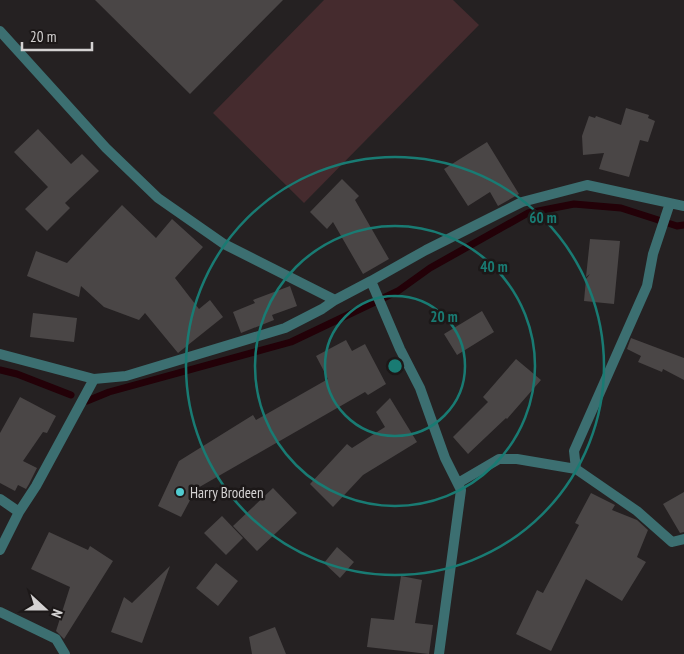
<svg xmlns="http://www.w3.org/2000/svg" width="684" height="654" viewBox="0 0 684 654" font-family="'PT Sans Narrow',sans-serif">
<rect width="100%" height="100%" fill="#252122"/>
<path fill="#452b2e" d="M324,0H453L479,25L304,203L213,113Z"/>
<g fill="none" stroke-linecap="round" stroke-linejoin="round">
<path stroke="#230108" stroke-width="7" d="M0,370L17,374L71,395
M87,401L109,392L291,342L398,291L430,268L528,213L574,204L621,208L677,226L684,225"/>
</g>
<path fill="#4a4646" d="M95,0H283L190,94Z
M626,108L649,115L648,118L655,121L648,142L640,140L629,177L599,169L604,153L583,155L582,136L589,116L595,118L596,116L621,125Z
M38,129L71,164L82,154L99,171L65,203L70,208L47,231L25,209L48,187L14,152Z
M487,142L519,194L498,206L490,192L468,206L444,169Z
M342,179L359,196L355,200L389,259L363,274L333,222L327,229L310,212Z
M122,205L156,238L172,219L203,247L175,278L199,309L210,300L223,317L178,353L145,313L139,320L104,307L81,286L79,297L27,276L36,251L67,263Z
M590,239L620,241L614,304L584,301L586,279L590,274L586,277Z
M290,286L297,306L272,315L274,320L241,333L233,312L255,303L253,300Z
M482,311L494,332L457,355L444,334Z
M33,313L77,318L74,342L30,337Z
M631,338L684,358V380L663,369L662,372L638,362L641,356L627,349Z
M346,340L352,351L365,344L386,384L368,395L365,392L196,489L181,517L158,506L179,461L253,415L256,420L328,379L316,356Z
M516,359L541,380L507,419L506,418L468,454L453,437L488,402L483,397Z
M20,397L56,416L47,433L43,432L23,461L37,468L29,484L26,489L18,485L15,491L0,483V433Z
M390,398L417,442L363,475L333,507L310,484L347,444L352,448L385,427L376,412Z
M273,488L297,513L257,551L233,526Z
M684,492V532L680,533L663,504Z
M591,493L615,505L612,510L637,520L648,530L637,557L646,562L622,601L586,579L551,651L516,634L537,590L543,593L579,525L575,523Z
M222,516L243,538L226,555L204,533Z
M49,532L88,550L90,546L113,561L64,639L56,631L70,587L31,569Z
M337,547L354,562L340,578L324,563Z
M216,563L238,581L218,606L196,588Z
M170,566L142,643L111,632L124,597L132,603Z
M401,576L422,580L415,623L433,625L429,654L367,647L371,618L394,620Z
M275,627L286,654H252L249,637Z"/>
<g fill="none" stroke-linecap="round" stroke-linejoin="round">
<path stroke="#3c6f71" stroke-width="10" d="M0,31L106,148L158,198L224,244L335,300L371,281L426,250L522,202L587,185L684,206
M371,281L400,349L420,388L445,458L461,490L439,654
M0,354L94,379L126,376L285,328L322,309L335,300
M576,469L574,451L647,286L653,254L670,203
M458,483L499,459H517L576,469L637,511L672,542L684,539
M0,499L19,512
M0,550L19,512L36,486L94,379
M0,612L56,639L65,654"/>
</g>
<g fill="none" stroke="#197b73" stroke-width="2.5">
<circle cx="395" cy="366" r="70"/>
<circle cx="395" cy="366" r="140"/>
<circle cx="395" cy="366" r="209"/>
</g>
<circle fill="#51ccd1" stroke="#1c1818" stroke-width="2" cx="180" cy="492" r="5"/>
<g text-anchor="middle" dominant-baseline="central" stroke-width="5" stroke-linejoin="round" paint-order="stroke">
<g font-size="15" fill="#d4d2d2" stroke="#1c1818" text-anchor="start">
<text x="190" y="492">Harry Brodeen</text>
</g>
</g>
<circle cx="395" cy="366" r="8" fill="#197b73" stroke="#1c1818" stroke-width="2.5"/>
<g font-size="15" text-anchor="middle" font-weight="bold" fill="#197b73" stroke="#1c1818" stroke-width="5" stroke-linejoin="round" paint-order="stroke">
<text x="543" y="223">60 m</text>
<text x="494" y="272">40 m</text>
<text x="444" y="322">20 m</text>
</g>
<g transform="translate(45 609) rotate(111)" stroke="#1c1818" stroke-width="4" paint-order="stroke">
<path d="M0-4L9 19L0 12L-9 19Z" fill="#d4d2d2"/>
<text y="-8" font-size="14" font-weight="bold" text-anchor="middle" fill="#d4d2d2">N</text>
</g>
<path d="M22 42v8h70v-8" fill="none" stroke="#d4d2d2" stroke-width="2.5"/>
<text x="30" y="42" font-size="15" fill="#d4d2d2" stroke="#1c1818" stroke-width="4" paint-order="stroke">20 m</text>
</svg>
